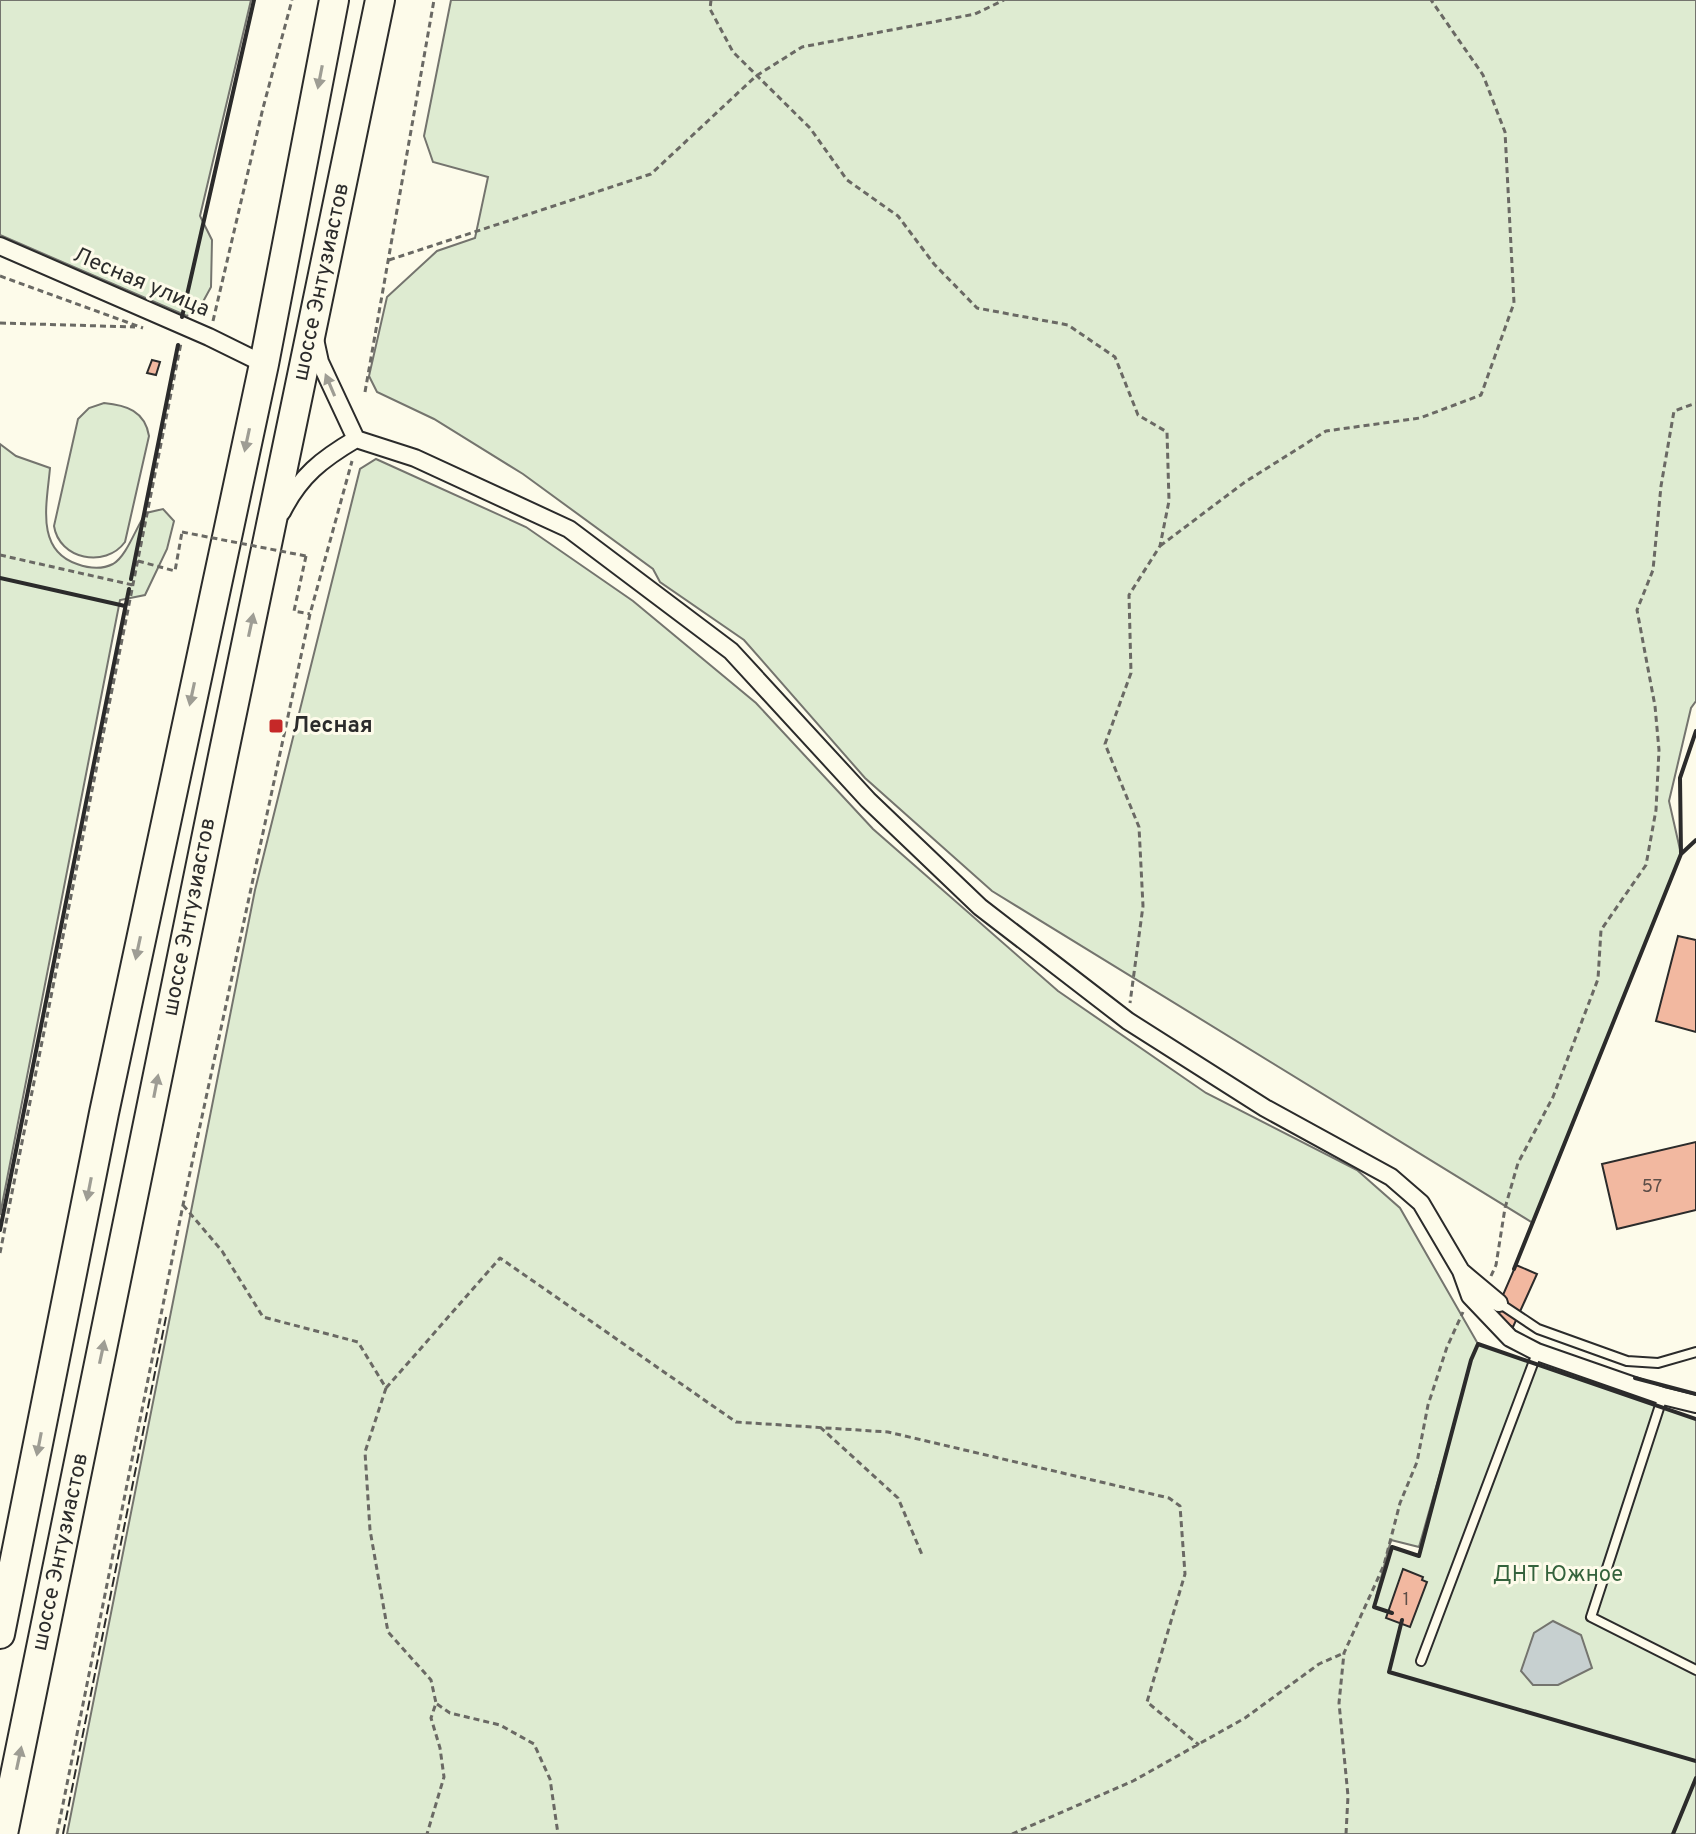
<svg xmlns="http://www.w3.org/2000/svg" width="1696" height="1834" viewBox="0 0 1696 1834" font-family="Overpass,sans-serif">
<rect width="100%" height="100%" fill="#fdfbea"/>
<path fill="#deebd1" stroke="#74746e" stroke-width="2" fill-rule="evenodd" d="M0,0H251L200,216L212,240L211,287L198,311L187,316L0,235Z
M451,0H1696V701L1691,708L1669,801L1681,854L1533,1223L992,891L865,778L744,640L660,582L653,569L523,474L434,419L377,392L369,376L387,297L437,251L475,238L488,177L433,162L424,136Z
M104,403C126,405 145,411 149,436L125,542C105,569 59,559 54,526L78,419L89,408Z
M0,444L16,456L50,468C47,503 35,550 77,564C88,568 101,570 113,564C127,556 136,527 146,513L163,509L174,521L167,549L145,595L120,600L0,1215Z
M376,459L526,527L633,601L756,703L873,829L1058,991L1206,1093L1357,1170L1400,1208L1478,1344L1696,1419V1834H67L255,890L360,469ZM1447,1449L1419,1556L1392,1547L1376,1597L1391,1540L1419,1547Z"/>
<path fill="#c7d0d0" stroke="#74746e" stroke-width="2" d="M1553,1621L1581,1635L1592,1668L1558,1685H1533L1521,1671L1534,1633Z"/>
<path fill="#f2b8a0" stroke="#2b2b2b" stroke-width="2" d="M152,360L160,362L156,375L147,373Z
M1678,936L1696,940V1032L1656,1021Z
M1696,1142V1210L1617,1229L1602,1164Z
M1516,1265L1537,1274L1513,1327L1493,1318Z
M1403,1569L1423,1577L1422,1580L1427,1582L1410,1627L1386,1618Z"/>
<g fill="none" stroke-linecap="round" stroke-linejoin="round">
<g stroke="#2b2b2b" stroke-width="12">
<path id="service" d="M1499,1303L1538,1329L1627,1361L1658,1363L1696,1352
M1663,1396L1591,1617L1696,1670
M1421,1661L1537,1353"/>
</g>
<g stroke="#2b2b2b" stroke-width="20">
<path id="minor" d="M0,246L209,337L264,364
M315,339L320,362L356,439L415,458L569,529L731,651L868,800L980,907L1128,1021L1265,1108L1391,1177L1421,1203L1461,1271L1470,1296L1510,1338L1537,1352L1663,1396L1696,1404
M282,512C300,476 322,459 356,439
M1462,1272L1499,1303"/>
</g>
<g stroke="#2b2b2b" stroke-width="32">
<path id="trunk" d="M0,1634L104,1113L264,364L334,0
M3,1834L223,756L380,0"/>
</g>
<path stroke="#6a6964" stroke-width="3" stroke-dasharray="6 4" stroke-linecap="butt" d="M711,0L710,9L733,52L810,128L847,180L898,216L934,264L977,308L1068,325L1115,357L1138,415L1167,432L1169,501L1160,546L1129,595L1131,673L1105,744L1139,827L1143,906L1130,1003
M389,260L651,174L756,76L802,47L975,14L1004,0
M0,276L143,328
M213,321L263,108L292,0
M0,323L135,327
M365,392L434,0
M1160,546L1245,482L1326,431L1420,418L1481,395L1514,303L1505,132L1483,75L1431,0
M0,555L133,585
M306,556L294,611L310,614
M138,561L175,571L182,532
M183,1205L222,1251L263,1317L358,1342L386,1388L365,1452L370,1530L388,1632L431,1680L436,1703L431,1718L440,1748L444,1777L427,1834
M0,1253L181,343
M1491,1276L1496,1265L1505,1208L1518,1163L1553,1097L1598,979L1601,930L1646,865L1656,810L1659,750L1655,706L1637,610L1653,570L1661,486L1674,411L1696,403
M386,1388L500,1258L736,1422L888,1432L1169,1498L1180,1506L1185,1574L1147,1702L1199,1745
M820,1427L898,1498L923,1557
M437,1704L450,1713L500,1725L534,1744L550,1779L558,1834
M57,1834L183,1205L310,614L352,461
M1012,1834L1133,1781L1245,1718L1319,1664L1344,1653
M1346,1834L1348,1796L1339,1703L1344,1653L1384,1565L1400,1503L1417,1462L1428,1405L1447,1347L1463,1312"/>
<use href="#service" stroke="#fdfbea" stroke-width="8"/>
<use href="#minor" stroke="#fdfbea" stroke-width="16"/>
<use href="#trunk" stroke="#fdfbea" stroke-width="28"/>
<path stroke="#6a6964" stroke-width="3" stroke-dasharray="6 4" stroke-linecap="butt" d="M182,532L306,556"/>
<path stroke="#2b2b2b" stroke-width="2" stroke-dasharray="10 4" stroke-linecap="butt" d="M63,1834L166,1317"/>
<path stroke="#2b2b2b" stroke-width="4" d="M182,317L254,0
M0,578L125,606
M131,579L178,345
M1681,854L1680,778L1696,731
M0,1230L129,589
M1514,1269L1681,854L1696,840
M1635,1378L1696,1394
M1392,1613L1374,1607L1392,1547L1419,1556L1471,1360L1478,1344L1696,1419
M1402,1620L1389,1672L1696,1761
M1673,1834L1696,1778"/>
</g>
<defs><path id="oneway-solid" d="M-6-.8H1V-3.2L6.5 0L1 3.2V.8H-6Z" transform="scale(2)"/></defs>
<g fill="#9e9d94">
<use href="#oneway-solid" transform="translate(320 77) rotate(101)"/>
<use href="#oneway-solid" transform="translate(330 385) rotate(-113)"/>
<use href="#oneway-solid" transform="translate(247 440) rotate(102)"/>
<use href="#oneway-solid" transform="translate(251 625) rotate(-78)"/>
<use href="#oneway-solid" transform="translate(192 694) rotate(102)"/>
<use href="#oneway-solid" transform="translate(138 948) rotate(102)"/>
<use href="#oneway-solid" transform="translate(156 1086) rotate(-79)"/>
<use href="#oneway-solid" transform="translate(89 1189) rotate(101)"/>
<use href="#oneway-solid" transform="translate(102 1352) rotate(-78)"/>
<use href="#oneway-solid" transform="translate(39 1444) rotate(101)"/>
<use href="#oneway-solid" transform="translate(19 1758) rotate(-78)"/>
</g>
<rect fill="#c62828" stroke="#fdfbea" stroke-width="3" x="268" y="718" width="16" height="16" rx="4"/>
<g text-anchor="middle" dominant-baseline="central" stroke-width="6" stroke-linejoin="round" paint-order="stroke">
<g font-size="18" fill="#5d4e48">
<text x="1652" y="1187">57</text>
<text x="1406" y="1600">1</text>
</g>
<g font-size="22" fill="#2b2b2b" stroke="#fdfbea">
<text transform="translate(322 282) rotate(-78)">шоссе Энтузиастов</text>
<text transform="translate(141 283) rotate(23)">Лесная улица</text>
<text transform="translate(190 917) rotate(-79)">шоссе Энтузиастов</text>
<text transform="translate(61 1552) rotate(-78)">шоссе Энтузиастов</text>
</g>
<g font-size="22" font-weight="bold" fill="#2b2b2b" stroke="#fdfbea" text-anchor="start">
<text x="292" y="726">Лесная</text>
</g>
<g font-size="22" fill="#34623c" stroke="#fdfbea">
<text x="1558" y="1575">ДНТ Южное</text>
</g>
</g>
</svg>
